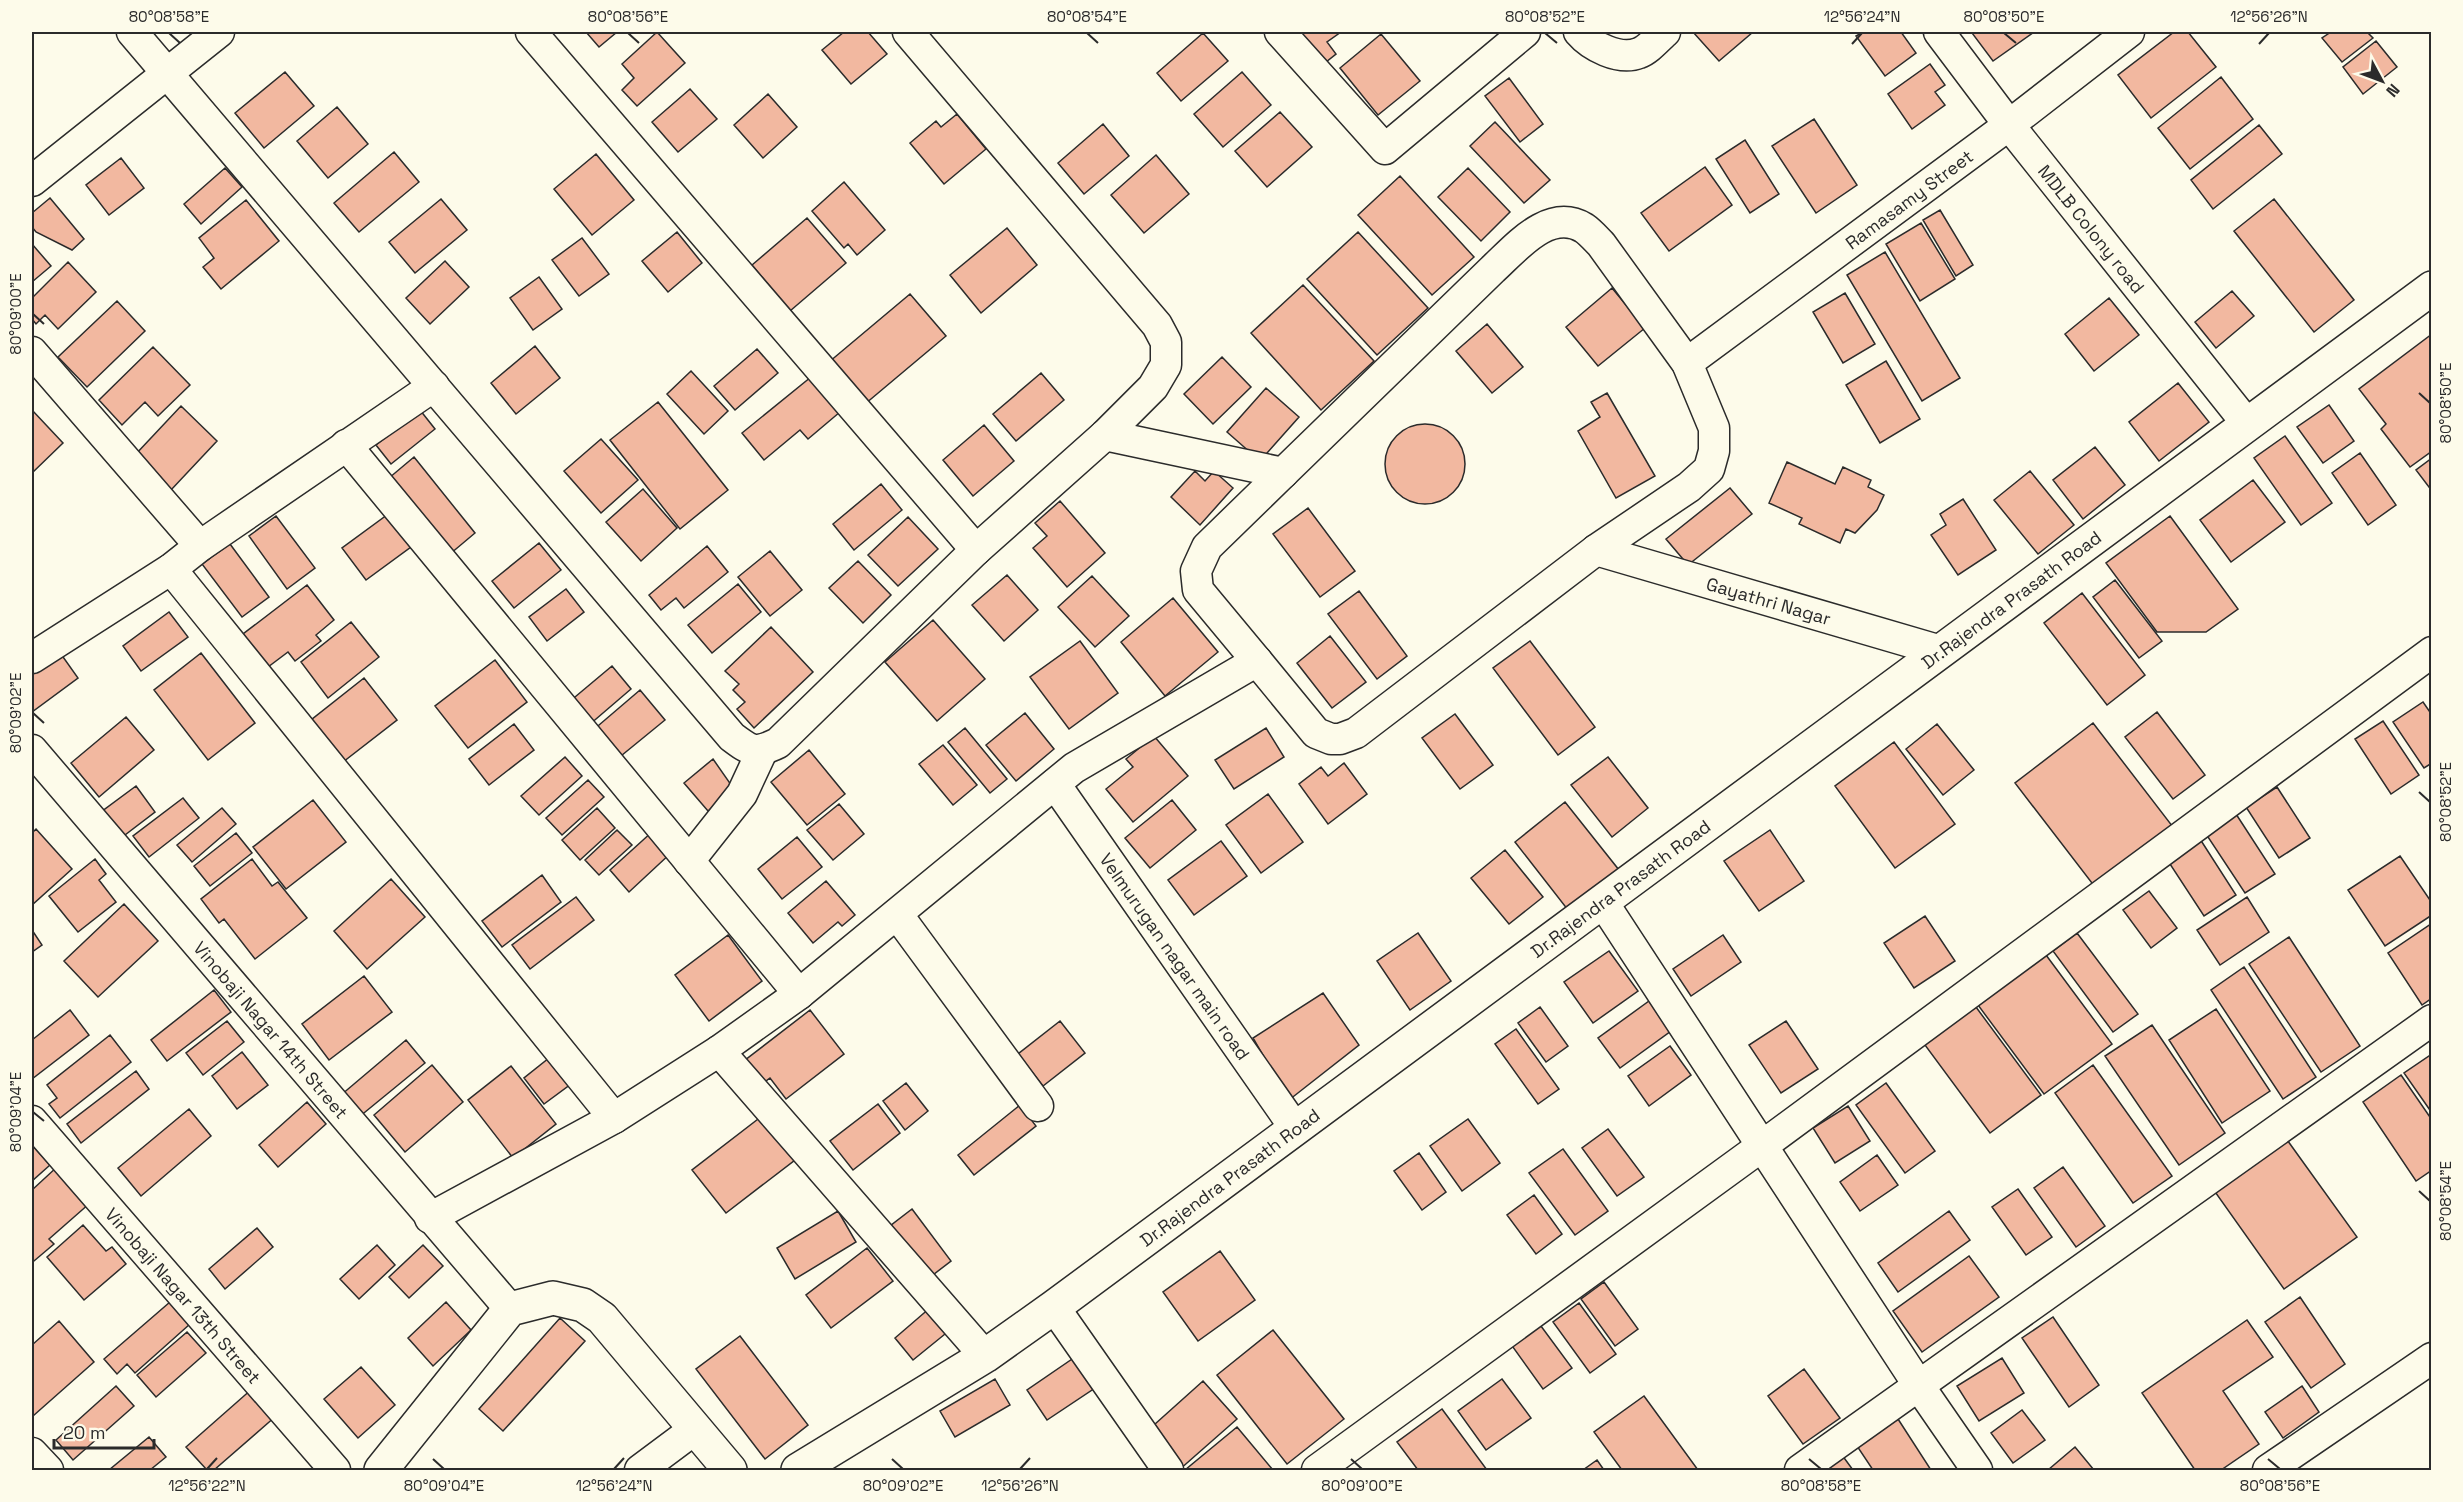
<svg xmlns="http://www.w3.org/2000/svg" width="2463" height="1502" viewBox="0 0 2463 1502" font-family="'Space Grotesk',sans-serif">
<rect width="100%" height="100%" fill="#fdfbea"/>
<path fill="#f2b8a0" stroke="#2b2b2b" stroke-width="1.5" d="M586,32H617L599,47Z
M657,32L685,63L637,106L622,90L634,78L622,64Z
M844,32H868L887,54L851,84L822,50Z
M1293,32H1341L1327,42L1336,54L1321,66Z
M1693,32H1753L1719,61Z
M1863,32H1901L1916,53L1885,76L1856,36Z
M1975,32H2034L1993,61L1972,33Z
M2174,32H2188L2216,67L2151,118L2118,75Z
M2331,32H2367L2373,38L2342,62L2322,38Z
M1203,33L1228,61L1181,101L1157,73Z
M1381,34L1420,81L1378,115L1340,68Z
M2376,41L2397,67L2363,94L2343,67Z
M1930,64L1945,85L1935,92L1945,105L1912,129L1888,94Z
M285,72L314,106L264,148L235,113Z
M1242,72L1271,105L1223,147L1194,114Z
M2221,77L2253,119L2190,169L2158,128Z
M1509,78L1543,124L1520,142L1485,96Z
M690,89L717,119L678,152L652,122Z
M768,94L797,127L763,158L734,125Z
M337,107L368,144L328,178L297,141Z
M1280,112L1312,147L1267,187L1235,151Z
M957,114L986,149L944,184L910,143L936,121L941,127Z
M1814,119L1857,185L1816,213L1772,146Z
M1495,122L1550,180L1524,203L1470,146Z
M1103,124L1129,156L1084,194L1058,163Z
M2259,125L2282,154L2213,209L2191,180Z
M1745,140L1779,194L1750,213L1716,159Z
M394,152L419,182L359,232L334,203Z
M596,154L634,200L592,235L554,189Z
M1156,155L1189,194L1144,233L1111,195Z
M121,158L144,188L109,215L86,185Z
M1705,167L1732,205L1669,251L1641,213Z
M225,168L242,187L201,224L184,204Z
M1468,168L1510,212L1481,241L1438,197Z
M1400,176L1474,257L1432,295L1358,215Z
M844,182L885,230L857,255L848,244L844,248L812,211Z
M50,198L84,239L72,250L36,232L32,227V213Z
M441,199L467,230L415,273L389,242Z
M2274,199L2354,300L2314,332L2234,231Z
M246,200L279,241L221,289L203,267L214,258L199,238Z
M1940,210L1973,265L1956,276L1923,220Z
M807,218L846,263L790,311L752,265Z
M1921,223L1955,279L1920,301L1886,244Z
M1007,228L1037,265L981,313L950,275Z
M677,232L702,263L668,292L642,261Z
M1358,232L1428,308L1377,355L1307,279Z
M582,238L609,274L579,296L552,260Z
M32,244L51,266L32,282Z
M1885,252L1960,378L1922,401L1847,275Z
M445,261L469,287L430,324L406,298Z
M68,262L96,292L58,329L45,315L36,324L32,319V298Z
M539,277L562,309L533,330L510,298Z
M1303,285L1374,361L1321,410L1251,333Z
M1612,288L1645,328L1598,366L1566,327Z
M2232,291L2254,316L2216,348L2195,322Z
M1845,293L1875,344L1843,363L1813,312Z
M910,294L946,336L865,404L829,362Z
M2109,298L2139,335L2094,371L2065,334Z
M117,301L145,331L87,387L58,357Z
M1487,324L1523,367L1492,393L1456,351Z
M2432,334V451L2410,467L2381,429L2386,424L2359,389Z
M535,346L560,378L516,414L491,383Z
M153,347L190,385L158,416L145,402L122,425L99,400Z
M757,349L778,373L735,410L714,386Z
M1222,357L1251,387L1213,424L1184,394Z
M1886,361L1920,419L1880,443L1846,385Z
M691,371L728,411L704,434L667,394Z
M1041,373L1064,400L1016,441L993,414Z
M811,377L840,412L808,439L800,430L764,460L742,433Z
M2178,383L2209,422L2159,461L2129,422Z
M1266,388L1299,417L1260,461L1227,432Z
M1607,393L1655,476L1616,498L1578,431L1600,417L1591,402Z
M658,402L728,490L680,529L610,440Z
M2329,405L2354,441L2323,463L2297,427Z
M181,406L217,441L171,490L135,455Z
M32,410L63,443L32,473Z
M420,410L435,429L391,464L376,445Z
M1385 464a40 40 0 1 1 80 0a40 40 0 1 1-80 0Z
M984,425L1014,461L973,496L943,460Z
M2285,436L2332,503L2301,525L2254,458Z
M601,439L638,480L601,513L564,471Z
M2095,447L2125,485L2083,519L2053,480Z
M2360,453L2396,505L2368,525L2332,473Z
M414,457L475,533L450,554L389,478Z
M2432,458V491L2416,470Z
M1787,462L1835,484L1843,467L1871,480L1868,487L1884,495L1877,510L1855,533L1846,529L1840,543L1799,524L1802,518L1769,503Z
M1195,471L1205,481L1214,471L1233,488L1200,525L1171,497Z
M2030,471L2074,525L2038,554L1994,500Z
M2253,480L2285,522L2231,562L2200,520Z
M881,484L902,510L854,550L833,524Z
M1730,488L1752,514L1688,565L1666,539Z
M643,489L677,528L641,561L606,522Z
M1963,499L1996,550L1958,575L1931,535L1946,525L1940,514Z
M1060,501L1105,553L1067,587L1033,548L1047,536L1035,523Z
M1308,508L1355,571L1320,597L1273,534Z
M391,512L415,544L366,580L342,548Z
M276,516L315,568L287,589L249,536Z
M2170,516L2238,609L2206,632H2157L2106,563Z
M908,517L938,549L898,586L868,555Z
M539,543L561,570L514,608L492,581Z
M230,544L269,597L242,617L202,564Z
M707,546L728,572L684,608L676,598L661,610L649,595Z
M770,551L802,590L770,616L738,577Z
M858,561L891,595L863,623L829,588Z
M1007,575L1038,610L1004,641L972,605Z
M1092,576L1129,616L1095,647L1058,607Z
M2115,580L2162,641L2139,658L2093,597Z
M738,584L761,612L712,653L688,625Z
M307,585L334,620L316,635L321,641L295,661L288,652L268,667L243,634Z
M566,589L584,612L547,641L529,617Z
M1359,591L1407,656L1377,679L1328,614Z
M2082,593L2145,675L2107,705L2044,623Z
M1173,598L1218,652L1165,696L1121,642Z
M169,612L188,637L141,671L123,646Z
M933,620L985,679L937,721L885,662Z
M351,622L379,657L328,698L301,662Z
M771,627L813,672L754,728L737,709L745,702L733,690L739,684L725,671Z
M1330,636L1366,682L1332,708L1297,663Z
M1080,641L1118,693L1069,729L1030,677Z
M1530,641L1595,727L1558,755L1493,668Z
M56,647L78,678L32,712V665Z
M201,653L255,723L208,760L154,690Z
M495,660L527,702L468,748L435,706Z
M612,666L631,689L589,725L569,702Z
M364,678L397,720L343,762L311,720Z
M640,690L665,720L616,760L592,731Z
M2423,702L2432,715V763L2424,768L2393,722Z
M2157,712L2205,775L2173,799L2125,737Z
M1025,713L1054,749L1016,781L986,745Z
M1455,714L1493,765L1460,789L1422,738Z
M126,717L154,750L99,797L71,763Z
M2383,721L2419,775L2391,794L2355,739Z
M2093,723L2173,827L2095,887L2015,783Z
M514,724L534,750L489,785L469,759Z
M1937,724L1974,770L1943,795L1906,749Z
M965,728L1007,779L990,793L948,742Z
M1266,728L1284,757L1234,789L1215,760Z
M1154,736L1188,776L1133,822L1106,789L1133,767L1126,759Z
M1894,742L1955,824L1895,868L1835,786Z
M943,745L977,785L953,805L919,764Z
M809,750L845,794L807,825L771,782Z
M565,757L582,776L539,815L521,796Z
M1608,757L1648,808L1612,837L1571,785Z
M713,759L734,789L708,811L684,783Z
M1344,763L1367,794L1328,824L1299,784L1321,767L1328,776Z
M588,780L604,797L562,835L546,818Z
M136,786L155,812L121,838L101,812Z
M2277,787L2310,838L2279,858L2246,807Z
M1268,794L1303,842L1261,873L1226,825Z
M183,798L199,818L149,857L133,836Z
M313,800L346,842L286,889L253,847Z
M1172,800L1196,830L1150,868L1125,838Z
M1565,802L1619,870L1568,910L1515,842Z
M839,804L864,834L833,860L807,830Z
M222,808L236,824L192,862L177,845Z
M597,808L615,828L580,860L562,840Z
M2236,814L2275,874L2245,893L2206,834Z
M36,829L72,869L32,905V833Z
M617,830L632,845L599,875L585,860Z
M1770,830L1804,881L1759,911L1724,861Z
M653,831L672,852L629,892L610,870Z
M236,833L252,853L210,886L194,866Z
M797,837L822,867L782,899L758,869Z
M2200,839L2236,895L2204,916L2168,861Z
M1221,841L1247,876L1194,915L1168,880Z
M1505,850L1543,897L1509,924L1471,878Z
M2400,856L2432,903V915L2385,946L2348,890Z
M95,859L106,874L99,880L116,902L78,932L49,896Z
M252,859L272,886L278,882L307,918L255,959L224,919L219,923L201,899Z
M542,875L561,902L502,947L482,921Z
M391,879L425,917L367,969L334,931Z
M826,881L855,915L842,926L838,922L813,943L788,913Z
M2149,891L2177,928L2151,948L2123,910Z
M576,897L594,920L530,969L512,945Z
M2247,897L2269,932L2220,965L2197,930Z
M124,904L158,941L98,997L64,961Z
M1925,916L1955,961L1914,988L1884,943Z
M2431,924L2432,998L2422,1005L2388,953Z
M32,930L42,945L32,952Z
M1418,933L1451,981L1410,1010L1377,961Z
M2077,933L2138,1014L2113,1032L2053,951Z
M728,935L762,981L709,1021L675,975Z
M1723,935L1741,962L1691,996L1673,969Z
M2289,937L2360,1046L2321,1072L2249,964Z
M1609,951L1638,991L1593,1023L1564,982Z
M2046,955L2112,1044L2044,1094L1978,1005Z
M2244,967L2316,1077L2283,1099L2211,990Z
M364,976L392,1012L329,1060L302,1024Z
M214,990L231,1012L167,1061L151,1040Z
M1323,993L1359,1045L1289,1100L1253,1038Z
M1649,1001L1671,1031L1620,1068L1598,1038Z
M1973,1003L2041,1095L1990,1133L1922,1041Z
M1540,1007L1568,1046L1546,1062L1518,1023Z
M2216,1009L2270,1091L2222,1123L2169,1040Z
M70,1010L89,1035L32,1079V1040Z
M810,1010L844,1054L786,1099L770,1078L758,1087L740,1064Z
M227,1021L244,1042L203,1075L186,1053Z
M1060,1021L1085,1053L1043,1086L1018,1054Z
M1786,1021L1818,1069L1781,1093L1749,1045Z
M2152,1025L2225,1133L2179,1165L2105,1056Z
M1516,1029L1559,1089L1538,1104L1495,1044Z
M110,1035L131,1062L60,1118L49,1104L57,1098L47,1085Z
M406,1040L425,1063L359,1117L341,1095Z
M1670,1046L1691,1075L1649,1106L1628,1076Z
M242,1052L268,1085L237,1109L212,1076Z
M554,1054L575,1081L544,1104L524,1078Z
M2432,1054V1113L2404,1073Z
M432,1065L463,1102L405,1152L374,1115Z
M2093,1065L2172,1176L2133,1203L2055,1093Z
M511,1066L556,1124L513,1158L468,1100Z
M136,1071L149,1089L81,1143L67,1124Z
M2401,1075L2432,1120V1170L2416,1181L2363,1102Z
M906,1083L928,1111L905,1130L883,1101Z
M1886,1083L1935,1151L1905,1173L1856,1105Z
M307,1102L326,1124L278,1167L259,1145Z
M878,1104L900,1133L853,1170L830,1141Z
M1020,1105L1036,1126L974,1175L958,1155Z
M1848,1106L1870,1141L1835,1163L1813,1128Z
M189,1109L211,1136L141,1196L118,1168Z
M762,1116L795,1160L726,1213L692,1170Z
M1468,1119L1500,1163L1462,1191L1430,1146Z
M1608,1129L1644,1177L1617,1196L1582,1148Z
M2285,1137L2357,1237L2284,1289L2213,1189Z
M32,1145L50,1165L32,1181Z
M1563,1149L1608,1211L1575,1235L1529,1173Z
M1419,1153L1446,1192L1422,1210L1394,1171Z
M1877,1155L1898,1185L1860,1211L1840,1182Z
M58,1166L90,1203L49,1239L54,1244L34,1261L32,1258V1190Z
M2063,1167L2105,1226L2076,1247L2034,1188Z
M2018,1189L2052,1237L2026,1255L1992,1207Z
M1534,1195L1562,1234L1536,1254L1507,1215Z
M912,1209L951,1261L929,1278L890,1226Z
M838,1211L856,1242L795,1279L777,1248Z
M1949,1211L1970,1240L1898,1292L1878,1263Z
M83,1225L106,1251L112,1247L126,1264L84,1300L47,1257Z
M257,1228L273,1247L225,1289L209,1269Z
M377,1245L395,1265L359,1299L340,1279Z
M423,1245L443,1266L409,1298L389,1277Z
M867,1248L893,1281L831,1328L806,1295Z
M1220,1251L1255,1300L1198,1341L1163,1292Z
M1969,1256L1999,1297L1922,1352L1893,1311Z
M1604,1282L1638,1329L1615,1346L1581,1299Z
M2300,1297L2345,1364L2311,1388L2265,1322Z
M170,1302L190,1324L135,1373L127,1364L117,1374L104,1359Z
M446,1302L471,1330L433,1366L408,1338Z
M1579,1303L1616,1354L1590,1373L1553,1322Z
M931,1307L950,1330L913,1360L895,1338Z
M2053,1317L2099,1385L2069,1407L2022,1338Z
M560,1318L585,1341L503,1431L479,1409Z
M2247,1320L2273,1357L2223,1391L2259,1444L2221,1470H2195L2142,1393Z
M59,1321L94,1362L33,1416L32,1413V1345Z
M1538,1322L1572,1368L1543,1389L1510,1343Z
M1273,1330L1344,1419L1287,1464L1217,1375Z
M187,1332L206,1353L156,1397L137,1375Z
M740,1336L808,1425L765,1459L696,1369Z
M1078,1355L1098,1386L1047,1420L1027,1390Z
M2002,1358L2024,1393L1979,1421L1957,1386Z
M361,1367L395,1405L358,1438L324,1399Z
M1804,1369L1840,1418L1803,1444L1768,1396Z
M995,1379L1010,1405L955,1437L940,1411Z
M1502,1379L1531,1418L1486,1450L1458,1411Z
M1203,1381L1237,1419L1179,1470L1145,1433Z
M116,1386L134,1406L73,1460L56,1440Z
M2302,1386L2319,1412L2283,1438L2265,1412Z
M253,1388L276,1416L214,1470H207L186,1447Z
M1644,1396L1698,1470H1622L1594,1432Z
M1442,1409L1487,1470H1418L1397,1442Z
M2022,1410L2045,1440L2013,1463L1991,1433Z
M1898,1419L1931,1470H1873L1857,1446Z
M1237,1427L1273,1470H1185Z
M149,1437L166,1457L150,1470H109Z
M2075,1447L2094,1470H2048Z
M1839,1451L1853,1470H1812Z
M1597,1460L1604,1470H1583Z"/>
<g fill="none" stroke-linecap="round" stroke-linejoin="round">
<g stroke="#2b2b2b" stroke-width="33">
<g id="minor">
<path d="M132,32L732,737C752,752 755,754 778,743L976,550L1105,435L1153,387L1166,365V342L1157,325L908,32"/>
<path d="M531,32L976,550"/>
<path d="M1280,32L1385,149L1525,32"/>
<path d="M1579,32C1591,46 1619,61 1639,53C1648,50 1658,38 1665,32"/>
<path id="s1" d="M1939,32L2009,125L2248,425"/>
<path d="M32,181L219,32"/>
<path d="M32,352L200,546"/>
<path id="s2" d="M1687,363L2009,125L2129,32"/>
<path d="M1105,435L1283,473L1493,269C1516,248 1549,207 1584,228C1590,232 1596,239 1601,244L1687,363L1714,428V451L1709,469L1689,487L1596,550L1356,733L1340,739H1331L1316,733L1257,661"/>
<path d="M346,445L799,994"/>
<path id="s3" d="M1596,550L1941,651"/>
<path d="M171,569L614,1118"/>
<path d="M32,658L171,569L200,546L434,386"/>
<path id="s4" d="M32,750L510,1309"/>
<path id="s5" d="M1055,784L1295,1128"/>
<path d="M689,861L742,794L762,751"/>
<path d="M1602,901L1919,1386L1977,1470"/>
<path d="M897,914L1038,1106"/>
<path d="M719,1051L985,1356"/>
<path id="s6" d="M32,1121L335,1470"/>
<path d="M430,1218L614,1118L719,1051L799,994L1074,768L1257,661L1198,590L1196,571L1207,547L1283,473"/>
<path d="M1054,1307L1168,1470"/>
<path d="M32,1453L48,1470"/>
<path d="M640,1470L695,1429"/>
<path d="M1317,1470L1762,1146L2432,652"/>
<path d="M1800,1470L2432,1020"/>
<path d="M2268,1470L2432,1358"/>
</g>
</g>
<g stroke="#2b2b2b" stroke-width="36">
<g id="tertiary">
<path d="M381,1470L510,1309L553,1298L583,1305L602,1318L730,1470"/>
<path id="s7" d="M798,1470L985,1356L1054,1307L2432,288"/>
</g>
</g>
<use href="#minor" stroke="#fdfbea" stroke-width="30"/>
<use href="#tertiary" stroke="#fdfbea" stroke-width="33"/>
</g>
<path fill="none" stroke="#2b2b2b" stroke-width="2" d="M169,33L180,43M628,33L639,43M1087,33L1098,43M1545,33L1557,43M2004,33L2016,43M1852,44L1862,33M2259,44L2269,33M33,314L44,324M2419,393L2430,403M33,713L44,723M2419,792L2430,802M33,1112L44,1121M2419,1191L2430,1201M433,1459L444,1469M892,1459L903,1469M1351,1459L1362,1469M1809,1459L1821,1469M2268,1459L2280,1469M207,1469L217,1458M614,1469L624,1458M1020,1469L1030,1458"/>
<g text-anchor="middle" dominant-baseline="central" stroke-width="4.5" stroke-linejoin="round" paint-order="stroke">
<g font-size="18" fill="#2b2b2b" stroke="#fdfbea">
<text stroke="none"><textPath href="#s2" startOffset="276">Ramasamy Street</textPath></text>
<text stroke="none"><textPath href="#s1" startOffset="249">MDLB Colony road</textPath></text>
<text stroke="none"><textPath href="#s7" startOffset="1494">Dr.Rajendra Prasath Road</textPath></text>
<text stroke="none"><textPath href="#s3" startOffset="180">Gayathri Nagar</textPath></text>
<text stroke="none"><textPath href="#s7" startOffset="1008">Dr.Rajendra Prasath Road</textPath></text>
<text stroke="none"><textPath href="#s5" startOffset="210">Velmurugan nagar main road</textPath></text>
<text stroke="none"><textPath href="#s4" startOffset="368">Vinobaji Nagar 14th Street</textPath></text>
<text stroke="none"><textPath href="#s7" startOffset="522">Dr.Rajendra Prasath Road</textPath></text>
<text stroke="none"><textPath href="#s6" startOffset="231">Vinobaji Nagar 13th Street</textPath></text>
</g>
</g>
<rect width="2463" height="1502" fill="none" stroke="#fdfbea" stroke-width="66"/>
<g transform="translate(2382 81) rotate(131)" stroke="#fdfbea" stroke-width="4.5" paint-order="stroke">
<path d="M0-4.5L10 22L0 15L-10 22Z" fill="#2b2b2b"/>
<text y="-9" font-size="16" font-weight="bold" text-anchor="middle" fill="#2b2b2b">N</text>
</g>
<path d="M54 1439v9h100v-9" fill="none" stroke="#2b2b2b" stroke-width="3"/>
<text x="63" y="1439" font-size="18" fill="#2b2b2b" stroke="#fdfbea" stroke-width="4.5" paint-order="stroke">20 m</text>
<rect x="33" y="33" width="2397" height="1436" fill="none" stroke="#2b2b2b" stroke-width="2"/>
<g font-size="15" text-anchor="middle" fill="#2b2b2b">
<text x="169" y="22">80°08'58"E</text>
<text x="628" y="22">80°08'56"E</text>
<text x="1087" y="22">80°08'54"E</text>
<text x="1545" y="22">80°08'52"E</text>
<text x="1862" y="22">12°56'24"N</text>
<text x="2004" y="22">80°08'50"E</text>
<text x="2269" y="22">12°56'26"N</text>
<text transform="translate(16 314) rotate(-90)" y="5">80°09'00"E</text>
<text transform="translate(2446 403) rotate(-90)" y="5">80°08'50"E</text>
<text transform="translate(16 713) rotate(-90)" y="5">80°09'02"E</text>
<text transform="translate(2446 802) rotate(-90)" y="5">80°08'52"E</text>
<text transform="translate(16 1112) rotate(-90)" y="5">80°09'04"E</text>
<text transform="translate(2446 1201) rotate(-90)" y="5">80°08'54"E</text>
<text x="207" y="1491">12°56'22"N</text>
<text x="444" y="1491">80°09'04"E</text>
<text x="614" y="1491">12°56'24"N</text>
<text x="903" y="1491">80°09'02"E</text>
<text x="1020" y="1491">12°56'26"N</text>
<text x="1362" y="1491">80°09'00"E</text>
<text x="1821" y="1491">80°08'58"E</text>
<text x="2280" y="1491">80°08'56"E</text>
</g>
</svg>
